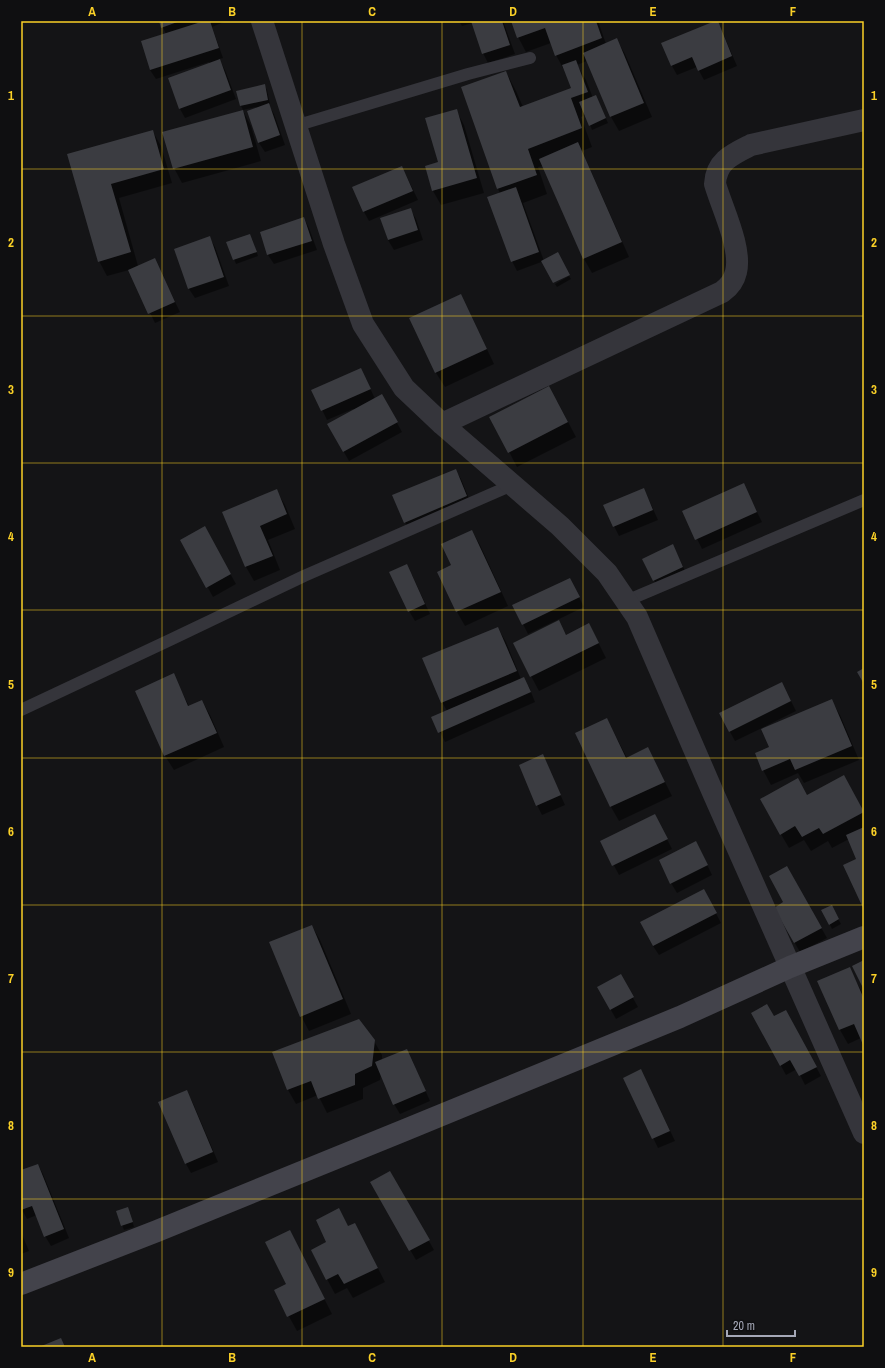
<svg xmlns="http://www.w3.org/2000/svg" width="885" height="1368" viewBox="0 0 885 1368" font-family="'Archivo Narrow',sans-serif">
<rect width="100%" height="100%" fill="#141416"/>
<path fill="#0007" d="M160,21H224V22L212,27L223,58L219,59L225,70L236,99L185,118L180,109L210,64L209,62L156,79L150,70L166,34Z
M459,21H503L515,54L488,63L483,53L473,23L462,26Z
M512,21H598L606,44L617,40L625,54L652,117L619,131L611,117L587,61L577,65L586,80L593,98L598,101L608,123L592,130L586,115L581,117L592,147L582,151L629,257L592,273L584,259L543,166L538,167L547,194L523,203L544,261L517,271L512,261L500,194L462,88L506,72L516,91L523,107L572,88L564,70L556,55L551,43L526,52L518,37Z
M717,21L722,31L737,66L704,80L697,67L677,75L672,66L663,44Z
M264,85L267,90L270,104H268L274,114L285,145L265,152L259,143L248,112L257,109L256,107L243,110L241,106L237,91Z
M456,110L464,125L484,193L441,205L433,191L439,163Z
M243,111L251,126L261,161L182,183L174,168Z
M153,132L161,146L172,183L119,198L138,266L154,259L180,312L155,323L129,270L107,276L99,261L68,155Z
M402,167L418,200L369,221L364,212Z
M410,209L416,219L423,240L394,250L388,240L381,219Z
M304,218L309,228L317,250L274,264L268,255Z
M209,237L215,247L229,286L195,298L189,289L175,250Z
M252,239L258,256L236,264L228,243Z
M569,276L571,279L557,287L555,284Z
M460,295L468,309L494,364L445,387L436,373L411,318Z
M366,379L375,399L382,395L402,432L349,461L328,424L354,410L353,409L327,420L313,391Z
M557,401L576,437L517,467L491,417Z
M455,470L461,479L472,506L410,532L405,522Z
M743,484L762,522L702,549L684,512Z
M644,489L658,520L619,536L614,526Z
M276,490L285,505L295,529L268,540L280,570L254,581L246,567L223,513Z
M472,531L480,545L508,606L465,626L457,612L439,572L453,566Z
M209,536L236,584L213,597L182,540Z
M673,546L688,577L659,590L643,559Z
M412,575L430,614L415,621L409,611Z
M575,589L584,607L528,634L523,624Z
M558,622L567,636L589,624L606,658L539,691L531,676Z
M498,628L506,642L521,679L529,687L535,702L445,742L433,718L447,711L442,702Z
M173,675L189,706L202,701L210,715L224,747L174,770L165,756L136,691Z
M787,693L796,711L762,728L763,729L831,700L840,715L859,760L804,783L798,773L771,785L763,770L771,748L762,728L735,741L720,714Z
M607,719L627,758L648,748L672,796L619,821L611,807L577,733Z
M543,756L565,805L542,815L537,805Z
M844,776L864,813V907L858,859L849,839L832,848L828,841L811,851L804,840L789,848L761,800L807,796Z
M655,815L672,849L619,875L601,841Z
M701,852L712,875L677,893L671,883Z
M787,867L827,938L800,952L775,908L785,903Z
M709,900L721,923L659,955L653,946Z
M831,906L841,924L832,929L823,911Z
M312,926L320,940L351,1014L309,1031L301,1016Z
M849,968L864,996V1044L861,1038L848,1044L840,1030L819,982Z
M620,975L638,1007L616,1019L598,987Z
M752,1013L791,1021L821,1076L805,1085L797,1069L786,1075Z
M374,1041L382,1055V1060L407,1050L412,1060L430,1101L400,1114L394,1104L381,1073L380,1080L363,1088V1099L327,1113L318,1095L296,1104L288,1090Z
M641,1070L675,1141L658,1148L624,1078Z
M186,1092L192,1101L218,1162L191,1173L186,1164Z
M38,1165L43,1174L69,1238L51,1246L45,1236L37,1215L27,1219L21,1208V1171Z
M390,1172L434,1250L416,1260L371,1183Z
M117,1211L130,1213L134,1227L124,1230Z
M349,1227L363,1239L385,1282L353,1298L347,1288L335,1294L312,1251L328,1243Z
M290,1231L332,1314L297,1331L275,1291L287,1285Z
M21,1232L29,1251L21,1254Z"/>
<path fill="#3b3c41" d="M159,21H180L161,28Z
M204,21H210L219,48L150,70L141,41Z
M471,21H502L510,45L482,54Z
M511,21H596L602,38L555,56L545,28L517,38Z
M715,21H718L732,56L698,71L692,57L671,66L661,43Z
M617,38L644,103L610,117L583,53Z
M220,59L231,90L179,109L168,78Z
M576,60L588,92L571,98L582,128L528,149L537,175L497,189L461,87L506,71L520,107L571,88L562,65Z
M265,84L268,100L240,106L236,91Z
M596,95L606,118L589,126L579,102Z
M269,103L280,135L258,143L247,111Z
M457,109L477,178L432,191L425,166L438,162L425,118Z
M243,110L253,147L173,169L162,132Z
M153,130L164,169L111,184L131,252L98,262L67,154Z
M578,142L622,242L583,259L539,159Z
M402,166L413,191L363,212L352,187Z
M516,187L539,252L511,262L487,197Z
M411,208L418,230L388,240L380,218Z
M304,217L312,241L267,255L260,232Z
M250,234L257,252L233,260L226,242Z
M210,236L224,277L188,289L174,249Z
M558,252L570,275L553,283L541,261Z
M155,258L175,302L148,314L128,270Z
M461,294L487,349L435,373L409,318Z
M361,368L371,389L321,411L311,390Z
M549,386L568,422L508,453L489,417Z
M382,394L398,422L343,452L327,424Z
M456,469L467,496L404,523L392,495Z
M744,483L757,512L695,540L682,511Z
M644,488L653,510L613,527L603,505Z
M277,489L287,514L260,526L273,556L245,567L222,512Z
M205,526L231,574L206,588L180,540Z
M472,530L501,592L456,612L437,572L451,565L441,544Z
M673,544L683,567L653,581L642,559Z
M407,564L425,604L408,612L389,572Z
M570,578L580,597L522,625L512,605Z
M559,620L566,635L589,623L599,643L530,677L513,643Z
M498,627L517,671L441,703L422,658Z
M864,668V684L857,672Z
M174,673L188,706L202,700L217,733L164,756L135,691Z
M524,677L531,692L438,733L431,717Z
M782,682L791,701L729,732L719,713Z
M832,699L852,746L795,770L790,759L762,771L755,753L769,747L761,729Z
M607,718L626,758L648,747L665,782L610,807L575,733Z
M543,754L561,795L536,806L519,765Z
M844,775L864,812L823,834L819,828L802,837L795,826L780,835L760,799L798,778L807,795Z
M655,814L668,839L612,866L600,841Z
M864,827V910L843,865L856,859L846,835Z
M696,841L708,865L670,884L659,860Z
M787,866L822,928L794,943L774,908L783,902L769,876Z
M704,889L717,913L653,946L640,922Z
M832,905L839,919L829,925L821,910Z
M312,925L343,999L300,1017L269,942Z
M864,960V990L852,966Z
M850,967L864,999V1047L854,1024L839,1030L817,981Z
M621,974L634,997L610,1010L597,987Z
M767,1004L774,1016L786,1010L817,1067L799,1076L790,1060L780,1066L751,1013Z
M359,1019L375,1040L372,1066L355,1074V1085L318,1099L311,1081L287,1090L272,1052Z
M407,1049L426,1091L393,1105L375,1062Z
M641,1069L670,1131L652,1139L623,1078Z
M187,1090L213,1152L185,1164L158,1102Z
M38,1164L64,1229L44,1237L32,1206L21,1210V1170Z
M390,1171L430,1240L409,1251L370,1182Z
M128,1207L133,1222L121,1226L116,1211Z
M339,1208L348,1226L355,1223L378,1268L344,1284L338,1274L326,1280L311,1250L326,1242L316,1220Z
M290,1230L325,1299L287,1317L274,1290L286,1284L265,1242Z
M61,1338L65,1347H39Z"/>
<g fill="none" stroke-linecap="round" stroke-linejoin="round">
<path stroke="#35353b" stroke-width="12" d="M295,126L468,74L530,58
M626,601L864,500
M21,710L172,639L304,576L512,485"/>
<path stroke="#35353b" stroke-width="22" d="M262,21L334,244L363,324L404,388L442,424L560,526L607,573L637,617L714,795L864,1133
M442,424L722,292C729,287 734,281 736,272C742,248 722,208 715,184C716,161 733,154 751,145L864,120"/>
<path stroke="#43434b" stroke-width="22" d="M21,1284L157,1231L405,1130L680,1017L790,967L864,937"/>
</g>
<path fill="none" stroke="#fad027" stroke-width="1" stroke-opacity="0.55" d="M162,21V1347M302,21V1347M442,21V1347M583,21V1347M723,21V1347M21,169H864M21,316H864M21,463H864M21,610H864M21,758H864M21,905H864M21,1052H864M21,1199H864"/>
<rect width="885" height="1368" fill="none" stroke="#0f0f11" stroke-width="44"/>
<path d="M727 1330v6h68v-6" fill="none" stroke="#a5a8b7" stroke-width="2"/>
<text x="733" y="1330" font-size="12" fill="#a5a8b7" stroke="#0f0f11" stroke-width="3" paint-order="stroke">20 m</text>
<rect x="22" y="22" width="841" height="1324" fill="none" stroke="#fad027" stroke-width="1.5"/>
<g font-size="13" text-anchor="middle" font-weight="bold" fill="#fad027">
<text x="92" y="16">A</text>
<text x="232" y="16">B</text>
<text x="372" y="16">C</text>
<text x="513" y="16">D</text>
<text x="653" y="16">E</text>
<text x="793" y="16">F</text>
<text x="11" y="100">1</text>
<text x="874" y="100">1</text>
<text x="11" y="247">2</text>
<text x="874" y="247">2</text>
<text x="11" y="394">3</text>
<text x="874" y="394">3</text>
<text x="11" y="541">4</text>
<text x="874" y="541">4</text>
<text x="11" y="689">5</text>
<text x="874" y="689">5</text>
<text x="11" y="836">6</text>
<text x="874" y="836">6</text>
<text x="11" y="983">7</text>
<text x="874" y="983">7</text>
<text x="11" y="1130">8</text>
<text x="874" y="1130">8</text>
<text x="11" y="1277">9</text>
<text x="874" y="1277">9</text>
<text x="92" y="1362">A</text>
<text x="232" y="1362">B</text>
<text x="372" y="1362">C</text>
<text x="513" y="1362">D</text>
<text x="653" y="1362">E</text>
<text x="793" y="1362">F</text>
</g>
</svg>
